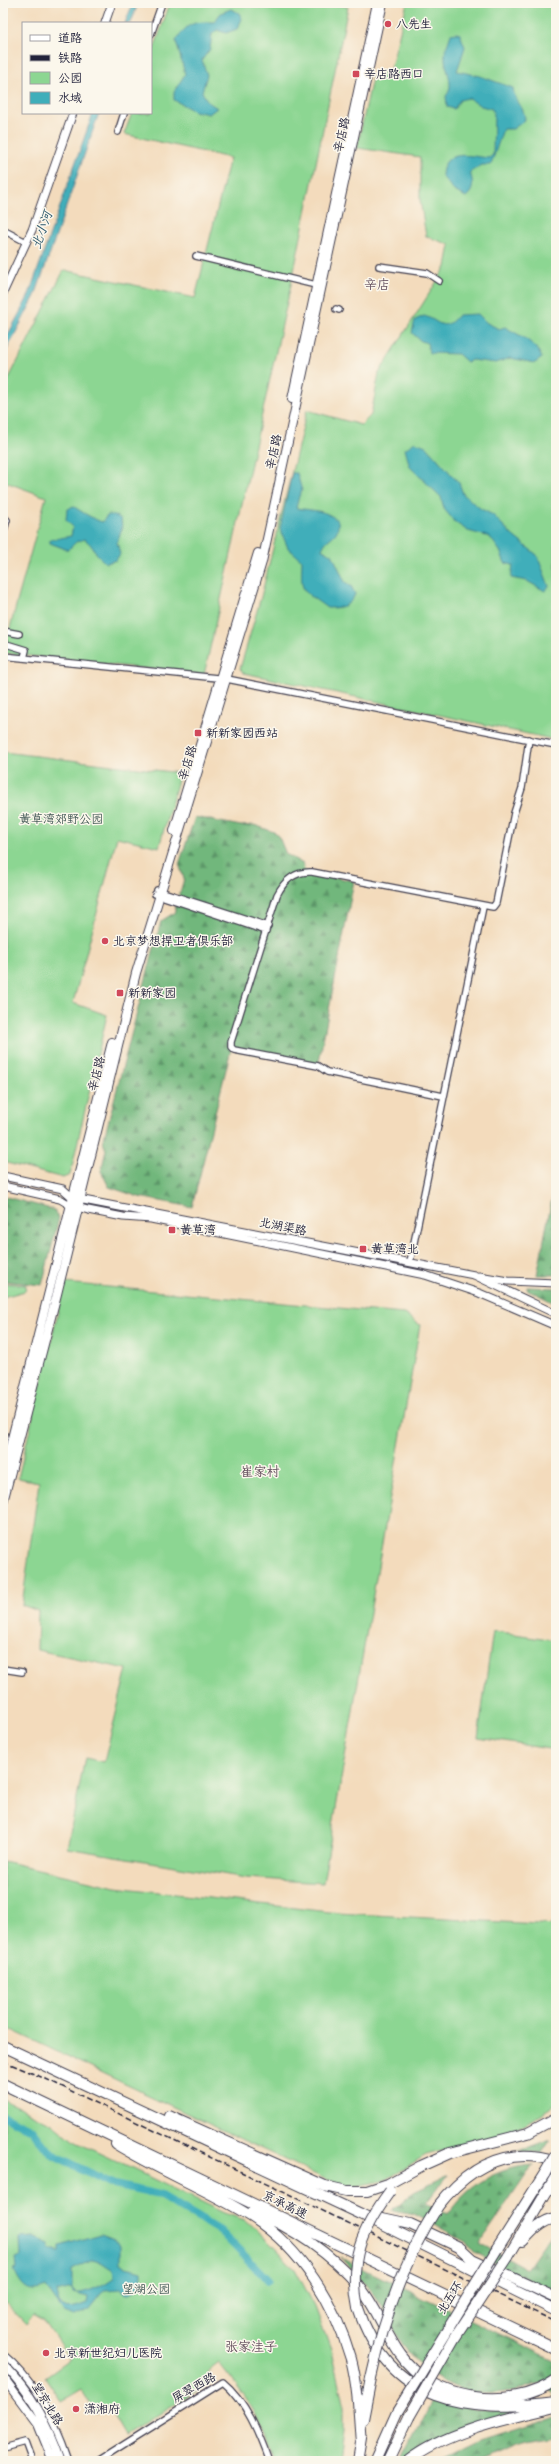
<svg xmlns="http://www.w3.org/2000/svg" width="559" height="2464" viewBox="0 0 559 2464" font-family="'Architects Daughter','LXGW WenKai TC',sans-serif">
<defs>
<pattern id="forest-firs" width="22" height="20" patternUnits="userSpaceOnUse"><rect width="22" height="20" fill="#71b77c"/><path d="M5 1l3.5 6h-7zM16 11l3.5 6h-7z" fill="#5c9467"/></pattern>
</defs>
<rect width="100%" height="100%" fill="#fbf7ec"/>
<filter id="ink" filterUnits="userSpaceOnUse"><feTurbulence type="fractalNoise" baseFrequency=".025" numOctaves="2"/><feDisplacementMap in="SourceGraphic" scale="8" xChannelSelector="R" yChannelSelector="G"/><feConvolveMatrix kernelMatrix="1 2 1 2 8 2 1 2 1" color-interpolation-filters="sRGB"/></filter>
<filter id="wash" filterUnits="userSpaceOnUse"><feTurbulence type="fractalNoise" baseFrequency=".012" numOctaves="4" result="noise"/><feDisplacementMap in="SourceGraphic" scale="16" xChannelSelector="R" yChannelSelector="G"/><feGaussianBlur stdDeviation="0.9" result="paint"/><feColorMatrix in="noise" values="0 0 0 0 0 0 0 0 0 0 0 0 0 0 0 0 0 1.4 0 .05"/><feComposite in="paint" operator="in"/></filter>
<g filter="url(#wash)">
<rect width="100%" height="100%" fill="#f3dbbc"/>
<path fill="#8cd692" stroke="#577c66" d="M170,3H327L348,7L294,271L204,675L3,653L46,497L3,481V390L64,270L195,298L230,158L124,134L132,113H151V57Z
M407,3H556V740L244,673L240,669L261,597L307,410L361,425L371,415L379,373L446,267L450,245L426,236L420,200V157L357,148L373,74L390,71Z
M3,752L180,773L159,847L117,837L73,1003L107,1015L70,1175L63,1178L3,1162Z
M3,1283L26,1285L25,1291L3,1297Z
M65,1283L404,1314L420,1325L323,1883L246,1878L67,1848L85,1758L104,1762L127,1669L37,1650L38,1611L22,1605L39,1482L18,1478Z
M493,1631L556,1640V1750L478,1738Z
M3,1861L116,1887L337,1913L556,1925V2102L551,2108L508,2134L426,2155L383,2181L352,2187L327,2180L3,2026Z
M3,2099L58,2127L76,2142L224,2213L245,2220L267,2240L295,2269L315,2307L331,2350L344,2407V2431L340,2461H276C263,2420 246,2397 219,2363L207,2372L213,2380L126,2435L109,2406L96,2413L81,2389L61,2401L45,2377L70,2359L44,2321L33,2315L26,2324L6,2303L3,2306Z"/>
<path fill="url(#forest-firs)" stroke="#4a6c5c" d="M195,817L241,826L254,825L274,832L279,837L286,854L303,864L304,871L354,881L318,1066L231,1049L192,1207L139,1197L109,1187L101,1171L106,1150L103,1142L161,921L174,913L184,879L179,864Z
M556,1178V1275H537Z
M3,1196L55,1210L59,1218L42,1285L3,1281Z
M527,1287L556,1288V1304L527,1289Z
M551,2139L542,2153L518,2151Z
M533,2165L480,2243L527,2269L551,2235L556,2234V2293L474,2253L467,2242L414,2214L392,2210L414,2191L448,2175L426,2203L447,2215C469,2185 495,2168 533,2165Z
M341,2258L556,2361V2398L550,2390L547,2381C505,2395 472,2402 434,2375C423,2366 413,2359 405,2348C393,2331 386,2311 374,2295C364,2282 352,2271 341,2258Z
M434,2398L478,2409L515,2412L429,2444L401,2461Z
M556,2417V2438L525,2443L483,2461H440L481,2441Z"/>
<path fill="#3faeba" stroke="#30687a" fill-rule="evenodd" d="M133,3H138L131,23H125Z
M231,9L239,13L242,19L237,29L226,33L217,30L212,34L210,49L202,60L207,75L202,92L208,102L217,108L209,114L194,111L174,100V92L185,74L176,41C188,22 193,22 214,22L221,13Z
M456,33L460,34L465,47L457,71L480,76L513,88C514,101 525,107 525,120L513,129H503L491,165H482L470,172C473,182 475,190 466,197L454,191L442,176C443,148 469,156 489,158L493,155L494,114L492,109L481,106L468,98L460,100L454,109L447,107L446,96C456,85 444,68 445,56C445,49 449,41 451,34Z
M93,113H99L35,296L3,357V344L28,297Z
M478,314L487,323L499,329L505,327C520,336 535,341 542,358L535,363L510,358L496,363L472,360L467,362L458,354L429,353L427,343L421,341L412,333L415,320L424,316C439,320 443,334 458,315Z
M415,442L426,446L459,483L463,494L481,509L493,515L513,536L537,555L549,586L545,591L527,581L511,578L513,565L505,563L500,551L490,537L468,531L456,523L444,509L441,497L410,467L405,449Z
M292,473H297L302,491L299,496L296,508C313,511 325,509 338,521C340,539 326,535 322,550L332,554L345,582L351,586L355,594C350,607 340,608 327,608C300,588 301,594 302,560L288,548L280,529Z
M73,506C80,511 95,520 102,522L108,515L116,516L121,519L122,528L117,542L120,554L116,560L106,563C96,557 94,545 84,539L76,542L68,550L50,543V540L71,536L73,527L66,520L67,510Z
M100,2234L113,2239L120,2245V2263L126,2267L142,2271C143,2281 137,2293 126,2295L121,2289L104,2290L88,2310L75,2316L64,2312L46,2287C27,2295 22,2286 14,2270L17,2269L16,2258L21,2256L20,2238L33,2237L49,2244L50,2249H57V2251H60V2246ZM93,2260L101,2262L113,2270L114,2277C109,2283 83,2295 75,2293L72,2289V2270ZM70,2288L73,2293L88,2297L87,2303C76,2307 68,2311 59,2303L57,2292Z"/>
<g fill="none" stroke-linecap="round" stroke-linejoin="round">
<path stroke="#3faeba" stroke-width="8" d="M3,2116L32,2130L50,2153L114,2185L159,2195L220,2231L268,2280"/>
</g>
</g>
<g filter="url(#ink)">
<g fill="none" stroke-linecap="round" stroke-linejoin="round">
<g stroke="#413e4e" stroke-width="8">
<path id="minor" d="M151,34L162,3
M118,132L124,113
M3,230L26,242
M196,256L320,286
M379,266L427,273L439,281
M336,309L339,310
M3,516L7,520L3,534
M3,631L19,634
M3,643L26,650L24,658
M3,656L227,679L556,745
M157,890L268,926
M155,894L266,931
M443,1096L327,1072L318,1066L234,1050L231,1047V1042L277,895C284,881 294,871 312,872L493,907L496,903L514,813L522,788L529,739
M410,1262L483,907
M3,1669L22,1672
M3,2354C36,2381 56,2422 69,2461
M3,2448L25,2442L32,2461
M98,2461L223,2382C246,2401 259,2433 269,2461"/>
</g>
<g stroke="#413e4e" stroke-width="9">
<path id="tertiary" d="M105,23L112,3
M3,293L32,230L73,113
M479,1276L508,1281L556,1283"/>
</g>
<g stroke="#413e4e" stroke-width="9">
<path id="secondary" d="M3,1176L63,1189L73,1198L474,1275L556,1314
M3,1186L60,1199L70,1205L88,1210L123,1217L151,1219L425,1275L479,1293L556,1326"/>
</g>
<g stroke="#413e4e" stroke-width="10">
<path id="primary" d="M292,399L377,3
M174,831L258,553
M3,1474L112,1042
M3,1502L57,1294L136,973L262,562L383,3
M3,2364C31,2392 49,2424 61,2461
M3,2377L38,2424L53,2461"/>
</g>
<g stroke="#413e4e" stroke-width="12">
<path id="motorway" d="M3,2046L361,2214L556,2311
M3,2084L556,2349
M169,2116L325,2186L347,2191H367L388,2184L421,2166L450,2153L528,2133L556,2118
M116,2144C160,2171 209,2190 252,2217C302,2249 335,2304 351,2359C358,2386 359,2416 361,2444
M438,2206C468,2168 506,2145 556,2161
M253,2211C293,2228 331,2254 359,2286C376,2306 385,2333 400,2354C432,2401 510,2412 556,2380
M373,2216L410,2224L459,2247L472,2259L556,2298
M523,2241C532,2231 542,2220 556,2218
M497,2249L545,2173
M508,2257L556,2176
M358,2308C390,2404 466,2413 556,2402
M363,2419L371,2378
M358,2461L362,2437
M375,2461L397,2412
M388,2461L409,2417
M408,2461C445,2432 506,2419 552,2408"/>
</g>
<use href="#minor" stroke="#fff" stroke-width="5.5"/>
<use href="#tertiary" stroke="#fff" stroke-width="7"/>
<use href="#secondary" stroke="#fff" stroke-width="7"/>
<use href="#primary" stroke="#fff" stroke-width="8"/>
<use href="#motorway" stroke="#fff" stroke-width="10"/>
<path stroke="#22223b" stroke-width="1.5" stroke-dasharray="6 3" stroke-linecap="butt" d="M3,2061L46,2079L556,2322"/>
<g stroke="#413e4e" stroke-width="12" stroke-linecap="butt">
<path id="motorway-bridge" d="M545,2173L556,2154
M358,2308C348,2260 362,2229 390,2191
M371,2378C384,2318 404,2259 438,2206
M397,2412L497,2249
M409,2417L454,2339L508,2257"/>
</g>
<use href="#motorway-bridge" stroke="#fff" stroke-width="10"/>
</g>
</g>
<g fill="#d1495b" stroke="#fbf7ec" stroke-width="1.5">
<circle cx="388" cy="24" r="4"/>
<rect x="352" y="70" width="8" height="8" rx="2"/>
<rect x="194" y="729" width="8" height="8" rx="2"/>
<circle cx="105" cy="941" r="4"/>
<rect x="116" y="989" width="8" height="8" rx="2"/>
<rect x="168" y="1226" width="8" height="8" rx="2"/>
<rect x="359" y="1245" width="8" height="8" rx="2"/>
<circle cx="46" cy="2353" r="4"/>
<circle cx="76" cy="2409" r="4"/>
</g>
<g text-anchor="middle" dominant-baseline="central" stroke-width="3" stroke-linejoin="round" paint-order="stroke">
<g font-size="12" fill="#22223b" stroke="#fbf7ec" text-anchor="start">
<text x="396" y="24">八先生</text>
<text x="364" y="74">辛店路西口</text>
<text x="206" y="733">新新家园西站</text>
<text x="113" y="941">北京梦想捍卫者俱乐部</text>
<text x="128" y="993">新新家园</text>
<text x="180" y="1230">黄草湾</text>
<text x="371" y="1249">黄草湾北</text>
<text x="54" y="2353">北京新世纪妇儿医院</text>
<text x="84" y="2409">潇湘府</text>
</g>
<g font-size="12" fill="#22223b" stroke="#fbf7ec">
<text transform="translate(342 135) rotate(-78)">辛店路</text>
<text transform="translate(274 452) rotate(-78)">辛店路</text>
<text transform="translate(188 763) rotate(-73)">辛店路</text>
<text transform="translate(97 1074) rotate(-76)">辛店路</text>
<text transform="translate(283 1227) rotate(11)">北湖渠路</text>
<text transform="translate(285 2205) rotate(26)">京承高速</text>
<text transform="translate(450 2298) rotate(-58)">北五环</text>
<text transform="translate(194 2388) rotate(-30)">屏翠西路</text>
<text transform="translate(47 2404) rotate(59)">望京北路</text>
</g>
<g font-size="12" fill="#425855" stroke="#fbf7ec">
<text x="61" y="819">黄草湾郊野公园</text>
<text x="146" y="2289">望湖公园</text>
</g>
<g font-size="13" font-style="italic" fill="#2e5a6e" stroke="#fbf7ec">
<text transform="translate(42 230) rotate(-71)">北小河</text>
</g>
<g font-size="13" fill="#634e5d" stroke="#fbf7ec">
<text x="377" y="285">辛店</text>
<text x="260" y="1472">崔家村</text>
<text x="251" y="2347">张家洼子</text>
</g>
</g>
<rect width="559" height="2464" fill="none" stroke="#fbf7ec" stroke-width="16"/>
<rect x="22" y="22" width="130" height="92" fill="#fbf7ec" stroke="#a4a2a5"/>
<rect x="30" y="35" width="20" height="6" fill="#ffffff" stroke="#a4a2a5"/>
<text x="58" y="42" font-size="12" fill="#22223b">道路</text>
<rect x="30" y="55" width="20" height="6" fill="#22223b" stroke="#a4a2a5"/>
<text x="58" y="62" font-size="12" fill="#22223b">铁路</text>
<rect x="30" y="72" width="20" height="12" fill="#8cd692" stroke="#a4a2a5"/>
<text x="58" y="82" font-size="12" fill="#22223b">公园</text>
<rect x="30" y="92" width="20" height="12" fill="#3faeba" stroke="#a4a2a5"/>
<text x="58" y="102" font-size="12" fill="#22223b">水域</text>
</svg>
